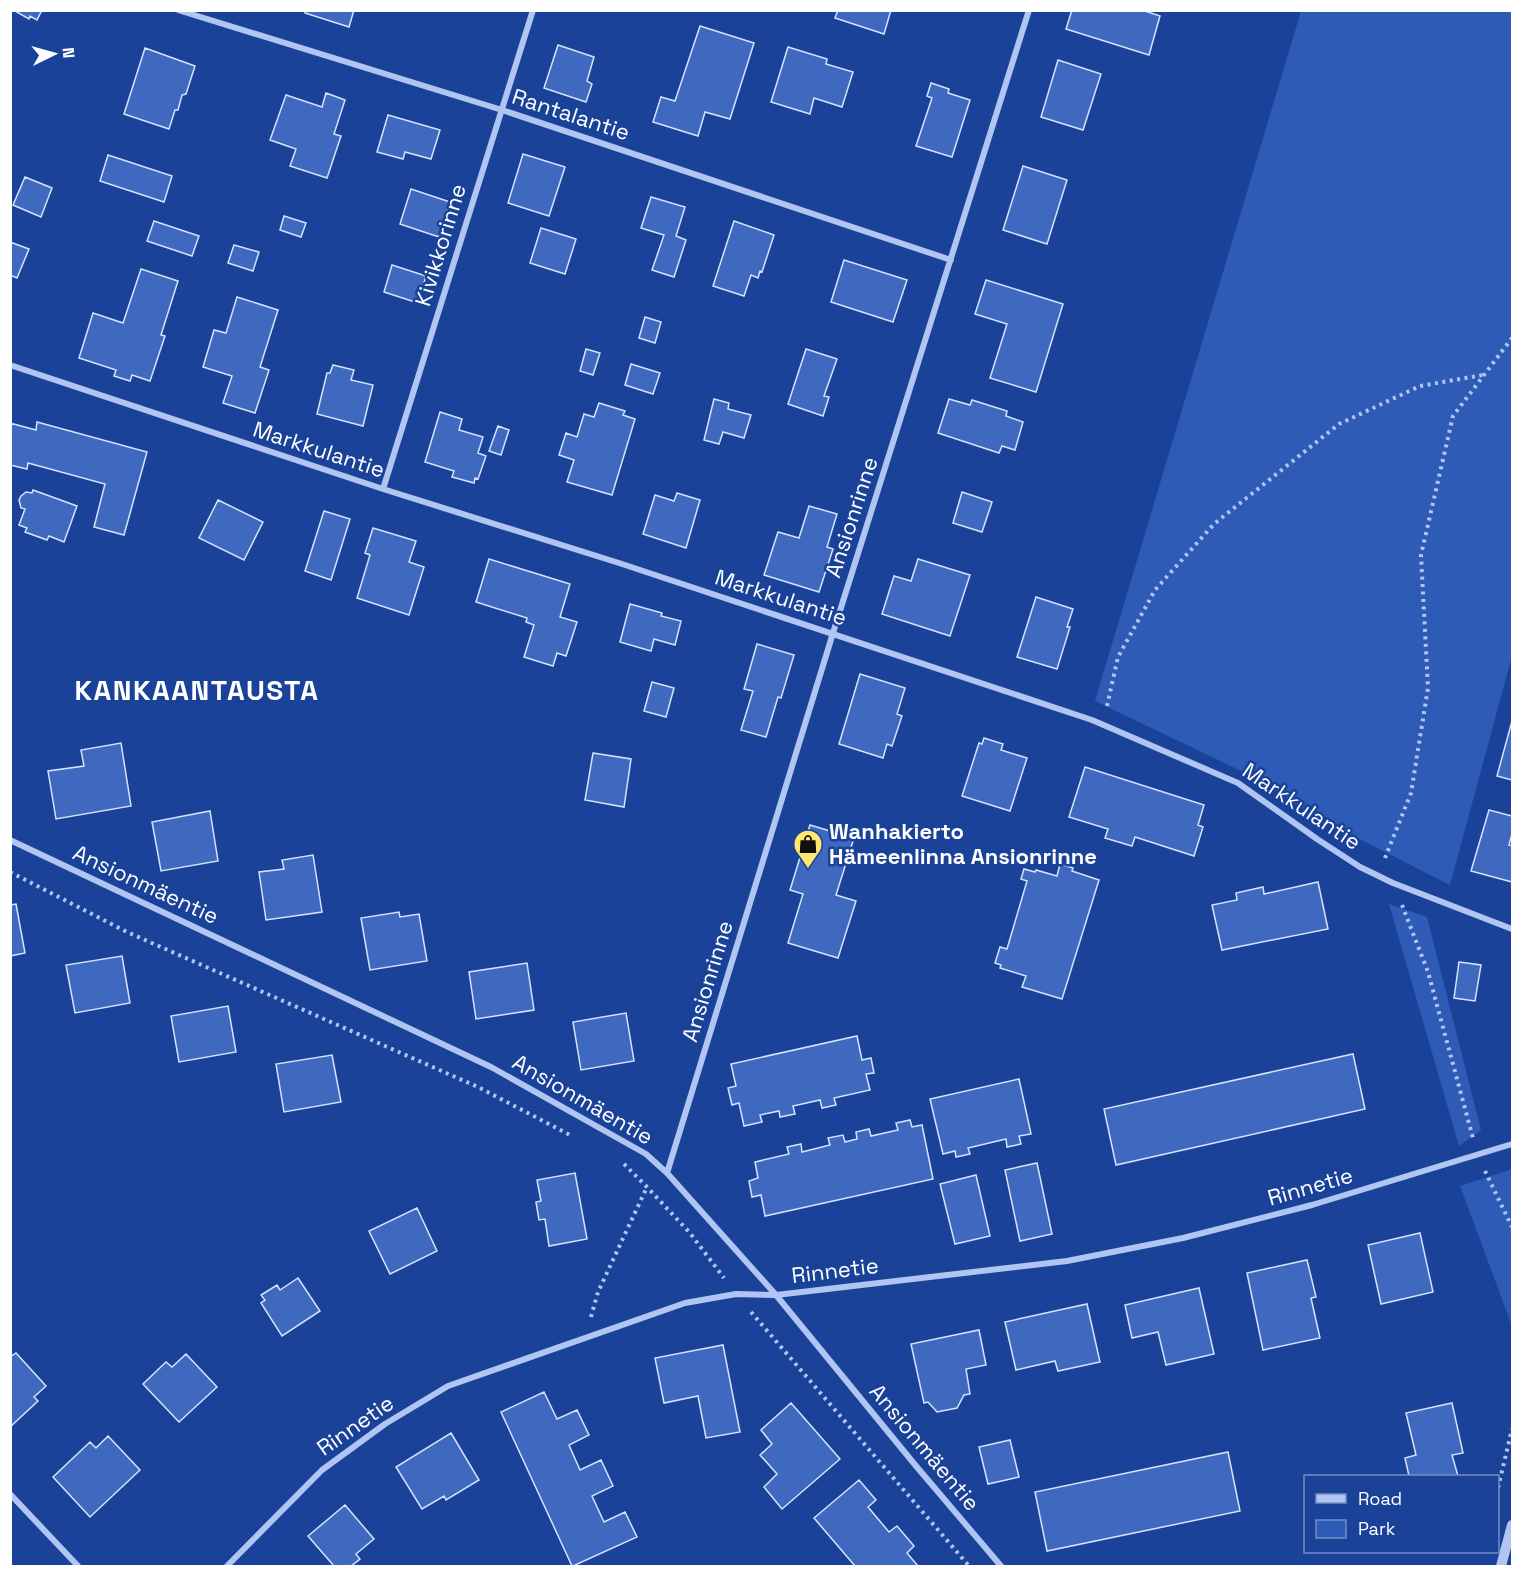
<svg xmlns="http://www.w3.org/2000/svg" width="1523" height="1577" viewBox="0 0 1523 1577" font-family="'Space Grotesk',sans-serif">
<rect width="100%" height="100%" fill="#1a4299"/>
<path fill="#2e5bb6" d="M1301,11H1512V656L1450,885L1316,817L1256,778L1095,701Z
M1389,904L1427,917L1481,1130L1459,1146Z
M1512,1169V1326L1460,1186Z"/>
<path fill="#3e69be" stroke="#d7e3fc" stroke-width="1.5" d="M13,10H42L37,20L30,16L29,19Z
M306,10H354L349,27L305,13Z
M838,10H891L884,34L835,18Z
M1072,10H1142L1160,16L1149,55L1066,29Z
M700,26L754,43L730,119L705,112L698,136L653,122L661,97L675,101Z
M558,45L594,57L587,81L592,84L586,102L544,88Z
M788,47L827,59L826,64L853,72L842,107L814,98L810,114L771,102Z
M145,48L195,66L186,94L182,95L178,110H175L169,129L124,114Z
M1058,60L1101,74L1083,130L1041,117Z
M931,83L949,89L948,93L970,100L952,157L916,146L932,98L927,96Z
M326,93L345,100L334,134L341,136L327,178L290,166L296,149L270,140L286,95L322,107Z
M388,115L440,130L431,159L405,152L403,159L377,152Z
M523,154L565,167L549,216L508,203Z
M108,155L172,176L164,202L100,181Z
M1023,166L1067,180L1047,244L1003,230Z
M25,177L52,188L41,217L13,205Z
M411,189L450,202L439,237L400,224Z
M651,197L685,207L676,236L686,240L674,277L652,270L664,235L641,228Z
M284,216L306,223L301,237L280,230Z
M154,221L199,236L192,256L147,241Z
M734,221L774,235L762,272L760,271L758,278L751,275L744,296L713,286Z
M541,228L576,239L565,274L530,263Z
M10,242L29,249L17,278L10,275Z
M234,245L259,252L253,271L228,263Z
M844,260L907,280L893,322L831,302Z
M392,265L426,276L418,303L384,292Z
M141,269L178,281L161,335L165,336L150,381L132,375L130,381L114,376L116,370L79,358L93,313L123,323Z
M986,280L1063,304L1036,392L990,378L1007,324L975,314Z
M237,297L278,310L260,367L269,370L255,413L223,403L232,376L203,367L214,330L226,333Z
M645,317L661,322L655,343L639,338Z
M586,349L600,353L593,375L580,371Z
M806,349L837,359L824,396L829,397L823,416L788,404Z
M631,364L660,373L653,394L625,385Z
M333,365L354,370L351,380L373,385L363,426L317,414L327,373H330Z
M714,399L729,403L728,409L751,415L744,438L723,432L719,444L704,440Z
M949,399L970,405L972,400L1007,411L1006,416L1023,422L1015,450L1002,446L999,453L938,433Z
M599,403L625,411L623,415L635,419L612,495L567,482L574,460L559,455L566,433L577,437L584,414L594,417Z
M440,412L462,419L459,430L483,437L478,453L486,456L478,479L475,478L474,483L452,477L454,471L425,462Z
M37,422L147,452L124,535L94,527L105,484L28,463L27,469L10,465V423L36,430Z
M498,426L509,430L501,455L489,451Z
M33,490L77,506L64,542L49,536L47,540L25,532L27,528L19,525L25,509L21,508L19,500L21,496L26,492L32,493Z
M962,492L992,502L982,532L953,523Z
M677,493L700,500L686,548L643,534L655,495L674,501Z
M218,500L263,522L244,560L199,538Z
M809,506L837,514L827,547L833,549L819,592L764,575L778,532L799,538Z
M324,511L350,519L331,580L305,571Z
M373,528L416,541L409,562L424,567L409,615L357,598L370,555L365,553Z
M489,559L570,584L560,617L577,622L566,656L557,653L553,666L524,657L534,625L526,622L527,618L476,602Z
M918,559L970,575L950,636L882,614L894,576L911,581Z
M1036,597L1073,609L1067,627H1070L1057,669L1017,657Z
M630,604L662,613L661,616L681,621L675,645L654,639L651,651L620,642Z
M757,644L794,655L781,698L778,697L766,737L741,730L753,691L744,689Z
M860,674L905,688L897,714L902,716L892,746L887,744L883,758L839,744Z
M652,682L674,688L666,717L644,711Z
M1512,721V780L1497,776Z
M984,738L1003,744L1001,750L1027,758L1010,811L962,796L979,743L982,744Z
M121,743L131,806L56,819L48,771L84,766L81,750Z
M593,753L631,759L624,807L585,800Z
M1085,767L1204,805L1198,825L1203,827L1194,856L1135,837L1132,846L1105,838L1108,829L1069,817Z
M1489,810L1512,816V834L1509,845L1512,846V882L1471,871Z
M210,811L218,861L161,871L152,822Z
M810,825L854,838L836,895L856,901L838,958L788,943L803,894L790,890Z
M313,855L322,912L266,920L259,872L284,869L282,860Z
M1060,864L1073,868L1072,871L1099,880L1062,999L1022,987L1026,976L1000,968L1001,965L995,963L1000,947L1007,949L1027,881L1021,879L1024,869L1035,872L1036,870L1057,876Z
M1318,882L1328,929L1222,950L1212,905L1237,900L1236,893L1263,887L1264,894Z
M16,904L25,953L10,956V905Z
M399,912L400,917L419,914L427,961L370,970L361,918Z
M122,956L130,1003L75,1013L66,965Z
M1459,962L1481,965L1475,1001L1454,998Z
M527,963L534,1010L476,1019L469,972Z
M228,1006L236,1052L179,1062L171,1016Z
M626,1013L634,1061L581,1070L573,1022Z
M857,1036L862,1060L871,1058L874,1073L866,1074L870,1090L834,1098L836,1105L822,1108L820,1100L793,1106L795,1114L780,1117L779,1111L760,1115L762,1122L744,1126L739,1103L732,1105L728,1088L736,1086L731,1064Z
M1353,1054L1365,1109L1116,1165L1104,1109Z
M332,1055L341,1102L284,1112L276,1064Z
M1019,1079L1031,1134L1019,1136L1021,1144L1007,1147L1006,1139L968,1148L970,1154L956,1157L955,1151L943,1154L930,1099Z
M910,1120L912,1127L922,1125L933,1179L765,1216L761,1195L752,1197L749,1181L758,1178L755,1162L789,1154L787,1147L801,1144L802,1152L830,1145L828,1138L843,1135L845,1142L857,1139L856,1132L869,1129L871,1136L898,1130L896,1123Z
M1037,1163L1052,1234L1020,1241L1005,1170Z
M575,1173L587,1239L549,1246L545,1219L539,1220L536,1202L541,1201L537,1180Z
M976,1175L990,1236L955,1244L940,1184Z
M417,1208L437,1251L390,1274L369,1231Z
M1420,1233L1433,1292L1381,1304L1368,1245Z
M1307,1260L1316,1297L1311,1298L1320,1338L1263,1350L1247,1273Z
M298,1278L320,1311L282,1336L261,1303L265,1300L261,1295L277,1285L280,1290Z
M1199,1288L1214,1354L1166,1365L1158,1332L1132,1338L1125,1305Z
M1087,1304L1100,1362L1058,1371L1055,1361L1016,1370L1005,1322Z
M979,1330L986,1365L966,1369L970,1394L964,1395L957,1408L937,1412L928,1402L924,1403L911,1344Z
M723,1345L740,1432L706,1438L698,1396L664,1403L655,1358Z
M16,1353L46,1386L34,1397L38,1401L10,1427V1357Z
M186,1354L217,1387L179,1422L143,1384L166,1362L172,1367Z
M544,1392L557,1419L577,1410L589,1435L569,1445L580,1470L601,1460L613,1486L592,1496L604,1522L625,1512L637,1537L573,1566H572L501,1412Z
M791,1403L840,1459L782,1509L764,1487L777,1474L760,1455L772,1444L761,1430Z
M1452,1403L1463,1453L1452,1455L1458,1476H1409L1405,1458L1416,1455L1406,1413Z
M451,1433L479,1480L446,1500L444,1496L422,1509L396,1467Z
M108,1436L140,1470L90,1517L53,1477L90,1442L96,1448Z
M1010,1440L1019,1477L988,1484L979,1447Z
M1228,1452L1240,1511L1047,1551L1035,1492Z
M859,1480L876,1500L868,1507L889,1532L897,1526L914,1546L907,1553L918,1566H855L814,1518Z
M345,1505L374,1539L356,1554L360,1559L351,1566H334L308,1536Z"/>
<g fill="none" stroke-linecap="round" stroke-linejoin="round">
<path stroke="#b0c5f1" stroke-width="4" stroke-dasharray="3 4.5" stroke-linecap="butt" d="M1107,706L1118,657L1155,590L1214,524L1339,424L1420,386L1483,375
M1385,858L1411,793L1428,688L1421,555L1453,416L1512,338
M10,872L127,932L478,1087L570,1135
M1402,905L1428,972L1473,1138
M624,1164L647,1187L690,1233L724,1278
M1485,1171L1512,1227
M751,1312L969,1566
M591,1317L598,1292L647,1187
M1498,1488L1512,1429"/>
<path stroke="#b0c5f1" stroke-width="6" d="M178,10L502,110L951,260
M10,365L383,489L619,563L1092,720L1238,783L1317,839L1360,867L1393,883L1512,929
M383,489L533,10
M10,840L491,1067L646,1154L667,1173L776,1295L916,1466L1001,1566
M667,1173L833,633L1029,10
M10,1494L78,1566
M227,1566L322,1470L385,1424L448,1386L685,1303L736,1294L776,1295L1067,1261L1183,1238L1312,1205L1512,1144"/>
<path stroke="#b0c5f1" stroke-width="10" d="M1501,1566L1512,1525"/>
</g>
<defs>
<g id="shop-pin" transform="scale(1.5)"><path d="M0 17L-7.5 6A9.5 9.5 0 1 1 7.5 6Z" fill="#ffe770" stroke="#1a4299"/><path d="M-5-2.5h2.3a2.7 3.5 0 0 1 5.4 0H5L5.5 6h-11ZM-1.5-2.5h3a1.5 2.3 0 0 0-3 0Z" fill="#111"/></g>
</defs>
<g fill-rule="evenodd">
<use href="#shop-pin" x="808" y="844"/>
</g>
<g text-anchor="middle" dominant-baseline="central" stroke-width="5" stroke-linejoin="round" paint-order="stroke">
<g font-size="22" fill="#fff" stroke="#1a4299">
<text transform="translate(571 114) rotate(18)">Rantalantie</text>
<text transform="translate(440 245) rotate(-73)">Kivikkorinne</text>
<text transform="translate(319 449) rotate(18)">Markkulantie</text>
<text transform="translate(851 517) rotate(-72)">Ansionrinne</text>
<text transform="translate(781 597) rotate(18)">Markkulantie</text>
<text transform="translate(1302 806) rotate(34)">Markkulantie</text>
<text transform="translate(146 884) rotate(25)">Ansionmäentie</text>
<text transform="translate(707 981) rotate(-73)">Ansionrinne</text>
<text transform="translate(583 1099) rotate(30)">Ansionmäentie</text>
<text transform="translate(1310 1186) rotate(-16)">Rinnetie</text>
<text transform="translate(835 1270) rotate(-7)">Rinnetie</text>
<text transform="translate(355 1425) rotate(-35)">Rinnetie</text>
<text transform="translate(925 1447) rotate(50)">Ansionmäentie</text>
</g>
<g font-size="22" font-weight="bold" fill="#fff" stroke="#1a4299" text-anchor="start">
<text x="829" y="831">Wanhakierto<tspan x="829" dy="25">Hämeenlinna Ansionrinne</tspan></text>
</g>
<g font-size="28" font-weight="bold" letter-spacing="1.5" fill="#fff" stroke="#1a4299">
<text x="197" y="690">KANKAANTAUSTA</text>
</g>
</g>
<rect width="1523" height="1577" fill="none" stroke="#ffffff" stroke-width="24"/>
<rect x="1304" y="1475" width="195" height="78" fill="#1a4299" stroke="#768ec2" stroke-width="1.5"/>
<rect x="1316" y="1494" width="30" height="9" fill="#b0c5f1" stroke="#768ec2" stroke-width="1.5"/>
<text x="1358" y="1505" font-size="18" fill="#ffffff">Road</text>
<rect x="1316" y="1520" width="30" height="18" fill="#2e5bb6" stroke="#768ec2" stroke-width="1.5"/>
<text x="1358" y="1535" font-size="18" fill="#ffffff">Park</text>
<g transform="translate(54 54) rotate(85)" stroke="#1a4299" stroke-width="4.5" paint-order="stroke">
<path d="M0-4.5L10 22L0 15L-10 22Z" fill="#ffffff"/>
<text y="-9" font-size="16" font-weight="bold" text-anchor="middle" fill="#ffffff">N</text>
</g>
</svg>
